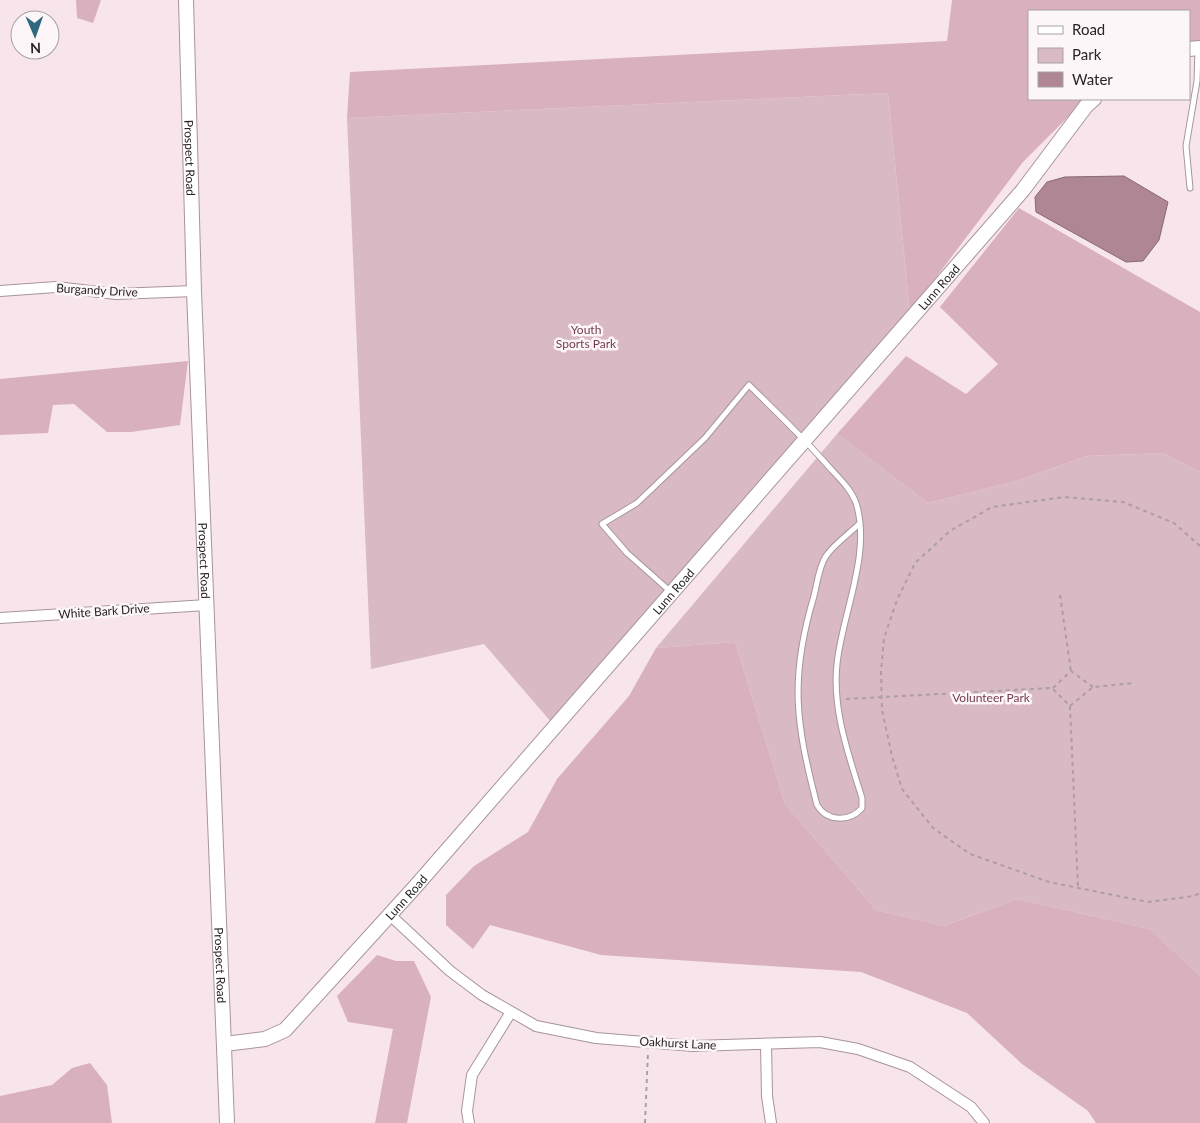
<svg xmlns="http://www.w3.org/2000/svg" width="1200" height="1123" viewBox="0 0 1200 1123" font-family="Lato,sans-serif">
<rect width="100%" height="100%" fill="#f8e5eb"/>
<path fill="#d9b9c3" d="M888,93L910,312L552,723L484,644L371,669L347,118Z
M837,434L928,503L1013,482L1087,456L1163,453L1200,472V976L1150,929L1017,899L944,926L876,910L785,804L735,642L656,648Z"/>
<path fill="#d9b0bd" d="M76,0H101L93,23L77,18Z
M952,0H1200V44L1189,46V11H1029V99H1086L1023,162L910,312L888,93L347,118L350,72L947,41Z
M1019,208L1200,312V472L1163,453L1087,456L1013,482L928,503L837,434L906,356L966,394L998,364L940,307Z
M188,361L180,425L131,432H107L74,404L53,405L48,433L0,435V379Z
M735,642L785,804L876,910L944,926L1017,899L1150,929L1200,976V1123H1096L1088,1111L1022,1064L967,1013L861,972L601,955L490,925L473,949L446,925V895L474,866L528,832L557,779L629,696L656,648Z
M377,955L396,961H414L431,997L407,1123H375L393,1029L348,1022L337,996Z
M90,1063L107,1085L112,1123H0V1096L52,1085L72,1068Z"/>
<path fill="#af8794" stroke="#876973" d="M1124,176L1168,202L1159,240L1143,261L1126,262L1036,212L1035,197L1047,182L1065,177Z"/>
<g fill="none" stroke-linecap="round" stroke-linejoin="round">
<g stroke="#a7959b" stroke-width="7">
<path id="lane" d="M1190,188L1186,146L1197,81L1198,49
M671,592L627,553L602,524L637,503L705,438L749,385C776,412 804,438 829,467C839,478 851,489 856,503C872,553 842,614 837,664C832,710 849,756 862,798V808C850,822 827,822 817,805C796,724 789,679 814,596C817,584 819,566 826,556C834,544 849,534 859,524"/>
</g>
<g stroke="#a7959b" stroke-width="12">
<path id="street" d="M0,291L56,287L116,294L194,291
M0,618L207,605
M389,914L450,971L482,995L536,1026L596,1038L693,1046L820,1042L858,1049L910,1067L971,1107L984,1123
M766,1044L767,1096L771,1123
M469,1123L467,1111L472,1075L511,1012"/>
</g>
<g stroke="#a7959b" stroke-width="16">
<g id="secondary">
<path id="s1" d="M186,0L194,291L227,1123"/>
<path d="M1189,49L1200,48"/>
<path id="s2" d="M225,1044L265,1039L285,1030L415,887L1023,190L1086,106L1094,99"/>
</g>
</g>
<path stroke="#ac9ea2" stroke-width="2" stroke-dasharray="4 4" stroke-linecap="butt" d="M1200,546L1174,523L1123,502L1064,497L992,507L950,531L915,563L897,600L884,638L881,672L882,710L892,756L902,789L933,828L970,854L1049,882L1148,902L1194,896L1200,893
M1060,595L1071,671
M1053,688L1071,671L1093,687
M846,699L1052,688L1070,706L1093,687L1135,683
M1070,706L1078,888
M645,1123L648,1052"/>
<use href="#lane" stroke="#fff" stroke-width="5"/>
<use href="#street" stroke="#fff" stroke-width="10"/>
<use href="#secondary" stroke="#fff" stroke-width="14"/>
</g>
<g text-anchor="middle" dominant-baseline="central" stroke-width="5" stroke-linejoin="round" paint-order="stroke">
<g font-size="12" fill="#292325" stroke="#fdf6f8">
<text stroke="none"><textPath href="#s1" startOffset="158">Prospect Road</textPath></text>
<text stroke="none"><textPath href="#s2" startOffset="1052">Lunn Road</textPath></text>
<text transform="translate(97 290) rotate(3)">Burgandy Drive</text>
<text stroke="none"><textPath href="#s1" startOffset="561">Prospect Road</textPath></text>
<text stroke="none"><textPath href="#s2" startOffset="648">Lunn Road</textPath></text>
<text transform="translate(104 611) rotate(-4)">White Bark Drive</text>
<text stroke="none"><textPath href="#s2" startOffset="242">Lunn Road</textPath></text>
<text stroke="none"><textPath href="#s1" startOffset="966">Prospect Road</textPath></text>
<text transform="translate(678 1043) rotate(3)">Oakhurst Lane</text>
</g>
<g font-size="12" fill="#733c51" stroke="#fdf6f8">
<text x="586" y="329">Youth<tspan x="586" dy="14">Sports Park</tspan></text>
<text x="991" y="697">Volunteer Park</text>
</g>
</g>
<rect x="1028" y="10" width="162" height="90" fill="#fdf6f8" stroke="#a8a2a4"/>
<rect x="1038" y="26" width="25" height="8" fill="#ffffff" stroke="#a8a2a4"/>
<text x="1072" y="35" font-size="15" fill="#292325">Road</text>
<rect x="1038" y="48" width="25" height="15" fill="#d9b9c3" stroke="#a8a2a4"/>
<text x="1072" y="60" font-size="15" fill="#292325">Park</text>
<rect x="1038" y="72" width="25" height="15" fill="#af8794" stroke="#a8a2a4"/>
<text x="1072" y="85" font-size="15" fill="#292325">Water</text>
<g transform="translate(35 35) rotate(178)"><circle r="24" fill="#fdf6f8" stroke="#a8a2a4"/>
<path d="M0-4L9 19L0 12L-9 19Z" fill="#306882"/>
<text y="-8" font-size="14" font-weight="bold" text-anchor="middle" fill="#292325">N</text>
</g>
</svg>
